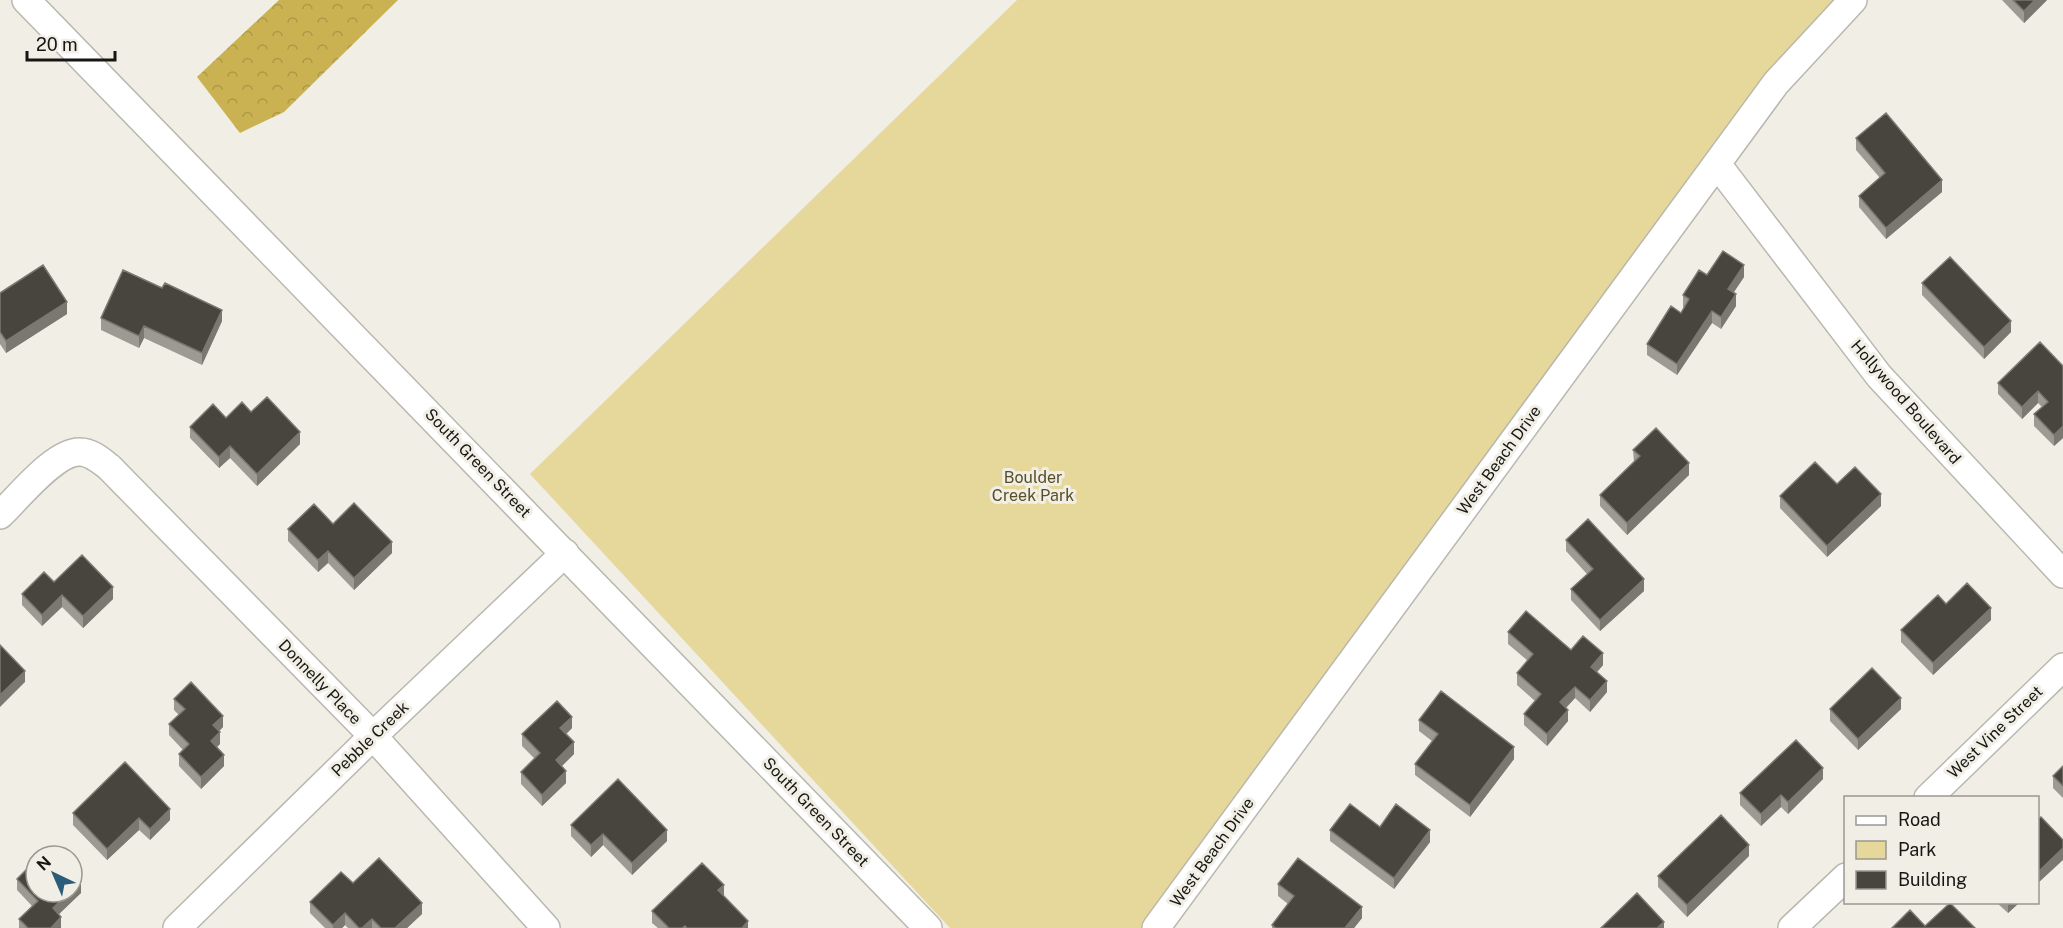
<svg xmlns="http://www.w3.org/2000/svg" width="2063" height="928" viewBox="0 0 2063 928" font-family="'Public Sans',sans-serif">
<defs>
<pattern id="forest-crowns" width="20" height="18" patternUnits="userSpaceOnUse" patternTransform="scale(1.5)"><rect width="20" height="18" fill="#cab252"/><path d="M2 6a3 3 0 1 1 6 0M12 15a3 3 0 1 1 6 0" fill="none" stroke="#ad9847"/></pattern>
</defs>
<rect width="100%" height="100%" fill="#f0eee5"/>
<path fill="url(#forest-crowns)" d="M279,0H398L284,112L240,133L197,77Z"/>
<path fill="#e6d79a" d="M1017,0H1853L1156,928H950L530,474Z"/>
<g fill="none" stroke-linecap="round" stroke-linejoin="round">
<g stroke="#b9b8af" stroke-width="30">
<path id="street" d="M26,0L928,928
M1717,164L1879,376L2063,574
M0,515C18,498 55,451 80,452C91,452 100,460 109,467L373,736L546,928
M1928,798L2063,667
M177,928L373,736L565,553
M1156,928L1776,83L1853,0
M1792,928L1846,877"/>
</g>
<use href="#street" stroke="#fff" stroke-width="27"/>
</g>
<path fill="#9c9a92" d="M2002,0H2047L2024,23Z
M1856,138L1942,192L1886,239L1859,207V196L1880,178L1856,150Z
M1707,275L1744,277L1733,293L1736,306L1721,329L1712,323L1677,375L1647,355V344L1681,313L1684,308L1683,307V295Z
M1922,283L2011,332L1984,359L1922,295Z
M0,293L67,314L6,353L0,344Z
M101,318L222,321L202,365L144,338L139,348L101,330Z
M2063,366V438L2054,446L2034,426V414L2042,407L2038,403L2022,419L1998,394V383Z
M251,412L300,444L257,486L230,458L219,468L190,438V427Z
M1633,450L1689,475L1627,535L1600,506V495L1634,462Z
M1837,484L1881,506L1827,557L1780,508V496Z
M333,524L392,553L354,590L328,563L318,572L288,541V529Z
M1566,540L1644,591L1600,631L1571,600V589L1587,574L1566,551Z
M54,582L113,599L83,628L62,607L42,626L22,605V594Z
M1946,604L1991,620L1933,675L1901,642V630Z
M1508,632L1571,650L1603,665L1597,672L1607,692L1590,712L1575,698L1566,708L1568,721L1547,746L1524,725V714L1535,701L1517,685V673L1528,661L1508,644Z
M174,699L223,727L219,731L220,744L217,747L224,766L201,789L179,766V754L183,750L169,735V724L179,715L174,710Z
M1830,709H1901L1858,750L1830,721Z
M1419,720L1514,759L1470,817L1415,775V764L1432,741L1419,731Z
M572,728L566,734L574,754L561,766L566,783L542,806L521,784V772L535,759L522,746V734Z
M2063,766V798L2053,788V776Z
M1823,779L1788,814L1781,807L1761,826L1740,805V793Z
M73,813L170,820L150,840L139,830L107,860L73,825Z
M571,825L667,841L632,875L603,845L591,857L571,836Z
M1380,827L1430,842L1394,889L1330,841V830Z
M1749,856L1687,917L1658,887V876Z
M17,879L81,893L58,914L61,928H19V919L32,906L17,890Z
M353,883L422,914L407,928H348L345,925L342,928H325L310,913V902Z
M1278,884L1362,918L1354,928H1272V925L1288,904L1278,896Z
M724,896L748,928H658L652,923V911Z
M1997,903H2019L2008,913Z"/>
<path fill="#7a7870" d="M2035,0H2047L2024,23V11Z
M1942,180V192L1886,239V228Z
M1744,265V277L1728,301V289Z
M1736,294V306L1721,329V317Z
M67,302V314L6,353V341Z
M222,310V321L202,365V353Z
M1712,311V323L1677,375V364Z
M2011,321V332L1984,359V347Z
M144,326V338L139,348V336Z
M2038,391V403L2022,419V407Z
M2063,426V438L2054,446V435Z
M300,432V444L257,486V474Z
M230,446V458L219,468V457Z
M1689,463V475L1627,535V523Z
M1881,494V506L1827,557V546Z
M392,542V553L354,590V578Z
M328,551V563L318,572V560Z
M1644,579V591L1600,631V620Z
M113,587V599L83,628V616Z
M62,595V607L42,626V615Z
M1991,608V620L1933,675V663Z
M1603,653V665L1591,679V667Z
M25,671V682L0,707V695Z
M1607,681V692L1590,712V700Z
M1575,687V698L1560,714V702Z
M1901,698V709L1858,750V739Z
M1568,710V721L1547,746V734Z
M223,716V727L213,737V725Z
M572,717V728L560,740V728Z
M220,732V744L211,752V741Z
M574,742V754L556,772V760Z
M1514,747V759L1470,817V805Z
M224,755V766L201,789V777Z
M1823,768V779L1788,814V802Z
M566,771V783L542,806V795Z
M1781,795V807L1761,826V814Z
M170,809V820L150,840V829Z
M139,818V830L107,860V849Z
M667,830V841L632,875V863Z
M1430,830V842L1394,889V878Z
M603,834V845L591,857V845Z
M1749,845V856L1687,917V905Z
M2063,848V860L2037,884V873Z
M81,881V893L53,920V908L69,892H72V890Z
M724,885V896L718,890Z
M422,903V914L407,928H395Z
M2008,903H2019L2008,913Z
M1362,907V918L1354,928H1345Z
M345,913V925L342,928H333V925Z
M61,917V928H51Z
M372,919V928H362Z
M748,921V928H742Z
M1664,922V928H1657Z"/>
<path fill="#47453e" stroke="#7a7870" stroke-width="1.5" d="M2013,0H2035L2024,11Z
M1886,113L1942,180L1886,228L1859,196L1885,173L1856,138Z
M1723,251L1744,265L1728,289L1736,294L1721,317L1712,311L1677,364L1647,344L1671,306L1681,313L1689,299L1683,295L1699,270L1707,275Z
M1950,257L2011,321L1984,347L1922,283Z
M43,265L67,302L6,341L0,332V293Z
M123,270L162,288L165,283L222,310L202,353L144,326L139,336L101,318Z
M2040,342L2063,366V426L2054,435L2034,414L2048,402L2038,391L2022,407L1998,383Z
M267,397L300,432L257,474L230,446L219,457L190,427L213,404L226,418L242,402L251,412Z
M1656,428L1689,463L1627,523L1600,495L1640,456L1633,450Z
M1815,462L1837,484L1855,467L1881,494L1827,546L1780,496Z
M354,503L392,542L354,578L328,551L318,560L288,529L314,504L333,524Z
M1588,519L1644,579L1600,620L1571,589L1593,569L1566,540Z
M82,555L113,587L83,616L62,595L42,615L22,594L44,572L54,582Z
M1967,583L1991,608L1933,663L1901,630L1938,595L1946,604Z
M1526,611L1571,650L1583,636L1603,653L1591,667L1607,681L1590,700L1575,687L1560,702L1568,710L1547,734L1524,714L1541,694L1517,673L1533,654L1508,632Z
M0,645L25,671L0,695Z
M1872,668L1901,698L1858,739L1830,709Z
M191,682L223,716L213,725L220,732L211,741L224,755L201,777L179,754L189,744L169,724L185,709L174,699Z
M1441,691L1514,747L1470,805L1415,764L1438,734L1419,720Z
M557,701L572,717L560,728L574,742L556,760L566,771L542,795L521,772L540,753L522,734Z
M1796,740L1823,768L1788,802L1781,795L1761,814L1740,793Z
M125,762L170,809L150,829L139,818L107,849L73,813Z
M2063,766V786L2053,776Z
M618,779L667,830L632,863L603,834L591,845L571,825Z
M1350,804L1380,827L1396,804L1430,830L1394,878L1330,830Z
M1721,815L1749,845L1687,905L1658,876Z
M2041,817L2063,840V848L2037,873V820Z
M49,848L56,856H40Z
M379,858L422,903L395,928H381L372,919L362,928H359L345,913L333,925L310,902L341,872L353,883Z
M1298,858L1362,907L1345,928H1276L1272,925L1294,896L1278,884Z
M36,860V892H69L53,908L61,917L51,928H28L19,919L38,901L17,879Z
M702,863L724,885L718,890L748,921L742,928H687L685,926L682,928H669L652,911Z
M72,872L81,881L72,890Z
M1637,893L1664,922L1657,928H1601Z
M1950,903L1975,928H1892L1910,910L1925,926Z"/>
<g text-anchor="middle" dominant-baseline="central" stroke-width="6" stroke-linejoin="round" paint-order="stroke">
<g font-size="16" fill="#171613" stroke="#f0eee5">
<text transform="translate(1906 402) rotate(49)">Hollywood Boulevard</text>
<text transform="translate(1499 460) rotate(-54)">West Beach Drive</text>
<text transform="translate(478 463) rotate(46)">South Green Street</text>
<text transform="translate(320 682) rotate(46)">Donnelly Place</text>
<text transform="translate(1995 732) rotate(-44)">West Vine Street</text>
<text transform="translate(370 739) rotate(-44)">Pebble Creek</text>
<text transform="translate(816 812) rotate(46)">South Green Street</text>
<text transform="translate(1212 852) rotate(-54)">West Beach Drive</text>
</g>
<g font-size="16" fill="#584e26" stroke="#f0eee5">
<text x="1033" y="477">Boulder<tspan x="1033" dy="18">Creek Park</tspan></text>
</g>
</g>
<rect x="1844" y="796" width="195" height="108" fill="#f0eee5" stroke="#999891" stroke-width="1.5"/>
<rect x="1856" y="816" width="30" height="9" fill="#ffffff" stroke="#999891" stroke-width="1.5"/>
<text x="1898" y="826" font-size="18" fill="#171613">Road</text>
<rect x="1856" y="841" width="30" height="18" fill="#e6d79a" stroke="#999891" stroke-width="1.5"/>
<text x="1898" y="856" font-size="18" fill="#171613">Park</text>
<rect x="1856" y="871" width="30" height="18" fill="#47453e" stroke="#999891" stroke-width="1.5"/>
<text x="1898" y="886" font-size="18" fill="#171613">Building</text>
<g transform="translate(54 874) rotate(316)"><circle r="28" fill="#f0eee5" stroke="#999891" stroke-width="1.5"/>
<path d="M0-4.5L10 22L0 15L-10 22Z" fill="#2b5c7a"/>
<text y="-9" font-size="16" font-weight="bold" text-anchor="middle" fill="#171613">N</text>
</g>
<path d="M27 51v9h88v-9" fill="none" stroke="#171613" stroke-width="3"/>
<text x="36" y="51" font-size="18" fill="#171613" stroke="#f0eee5" stroke-width="4.5" paint-order="stroke">20 m</text>
</svg>
